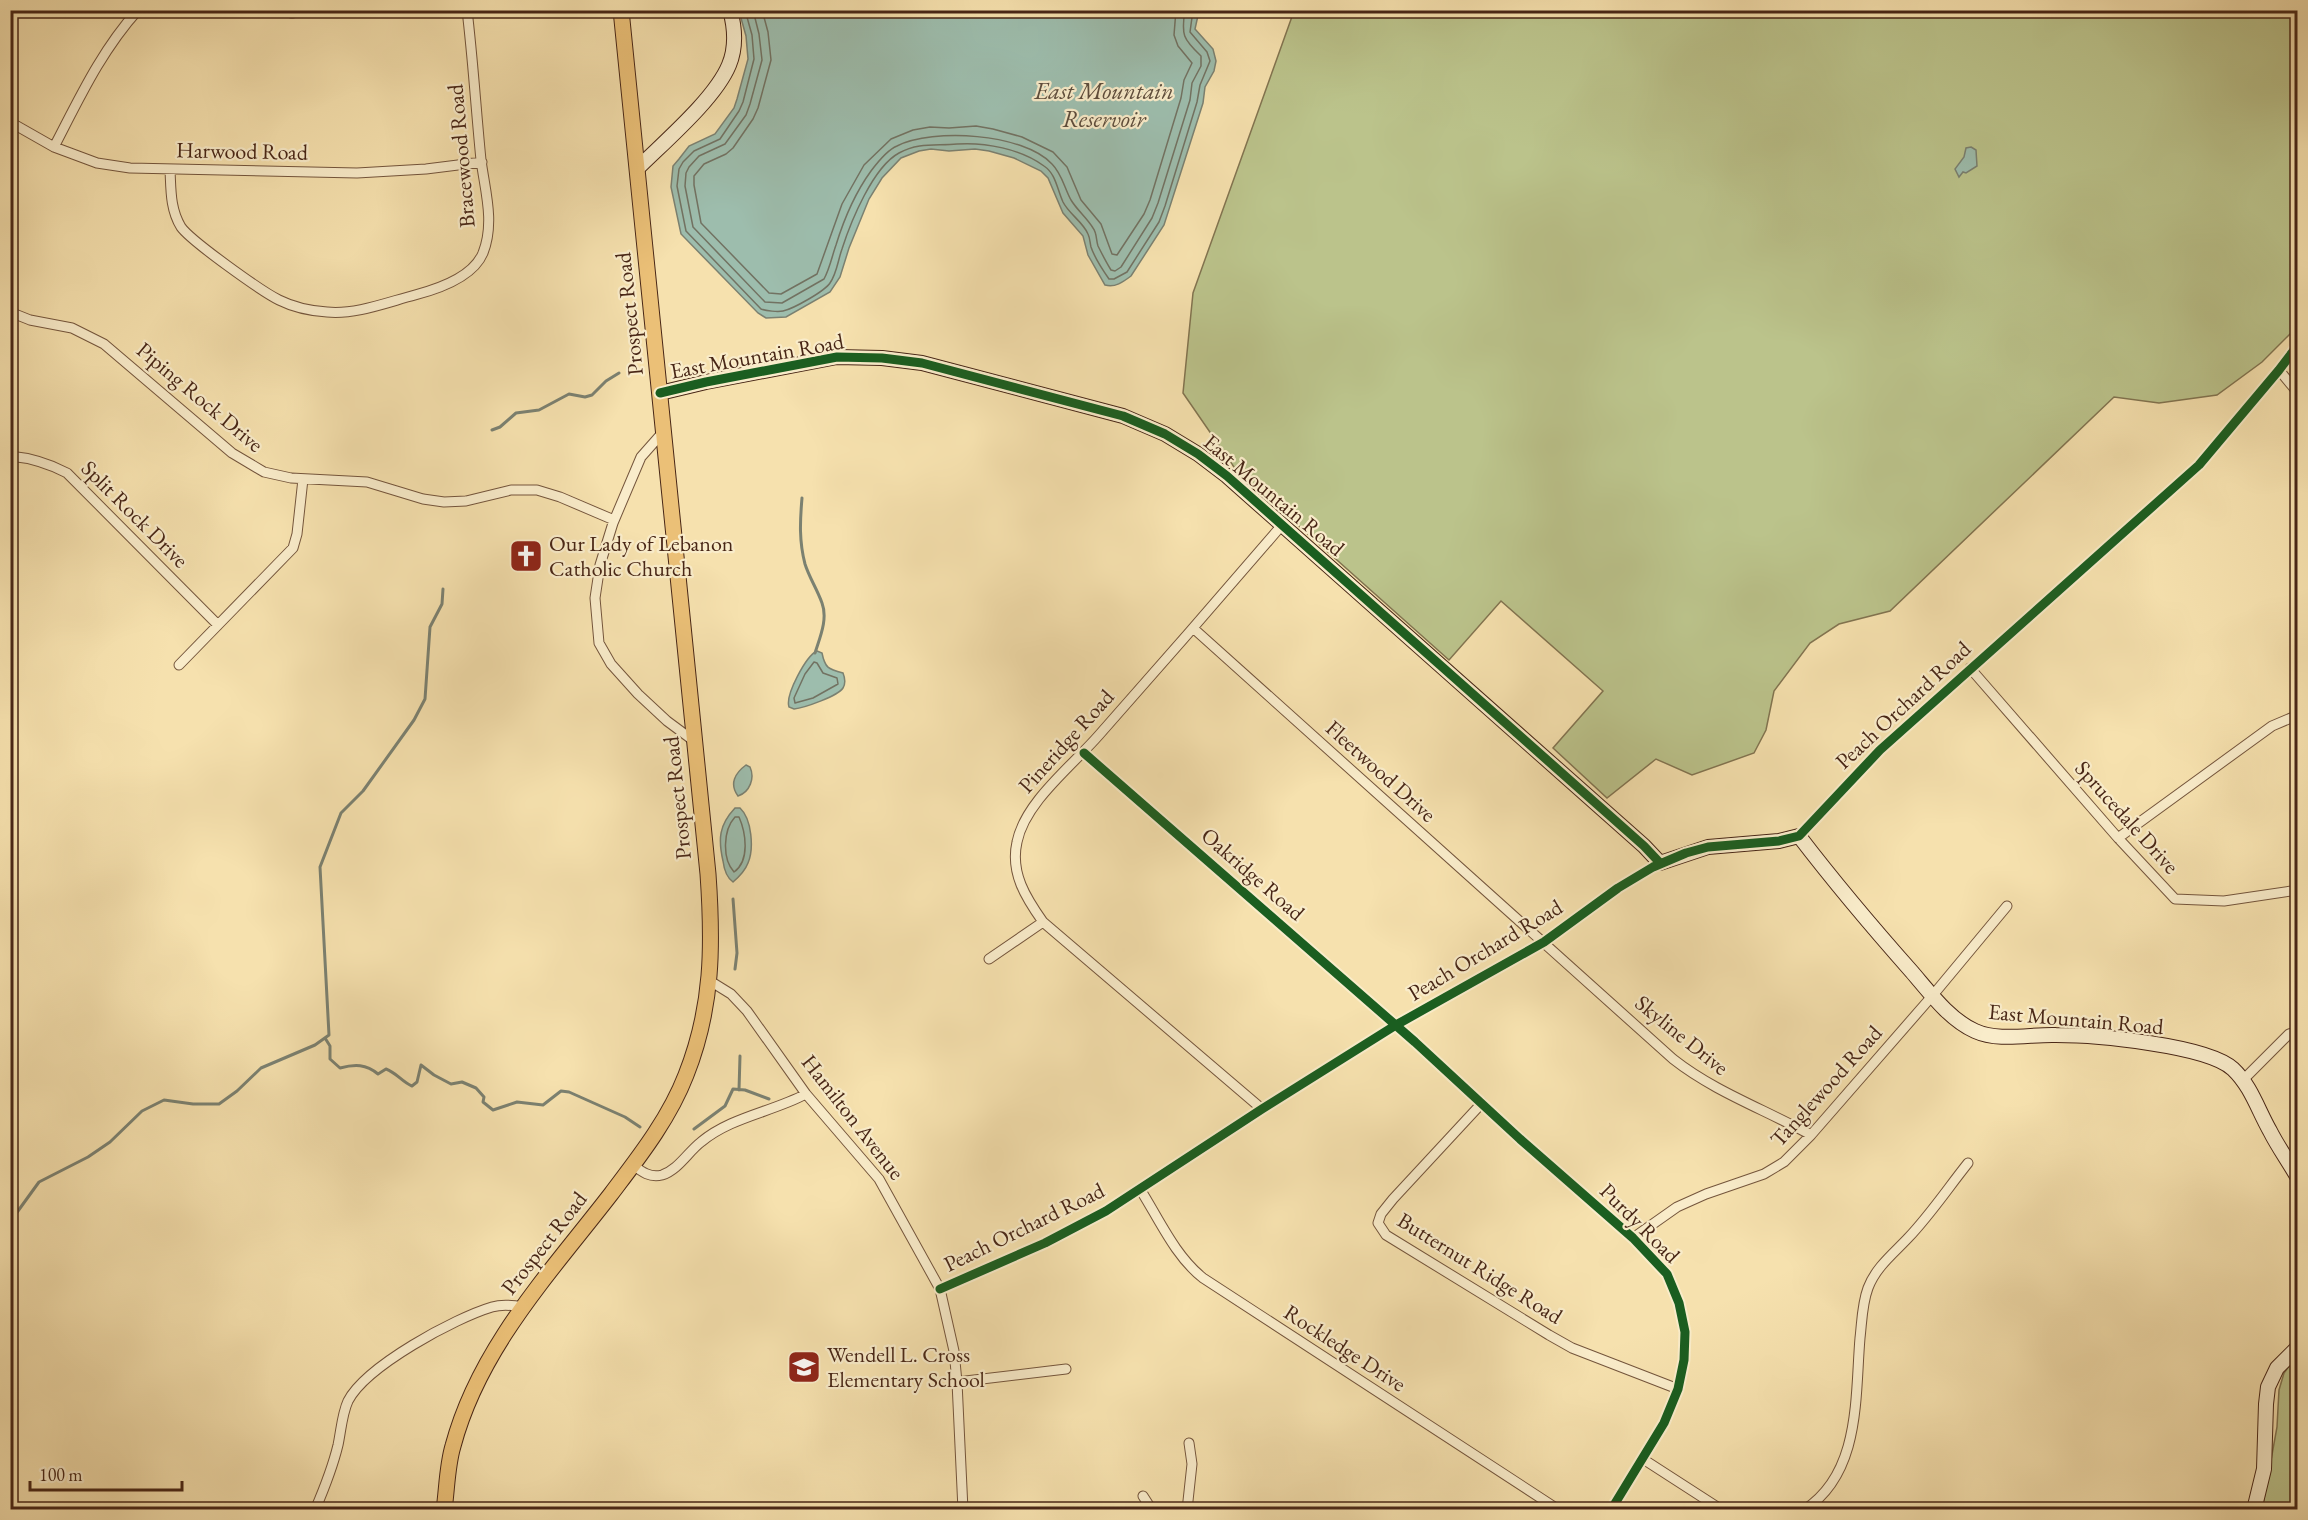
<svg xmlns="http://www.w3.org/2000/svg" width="2308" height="1520" viewBox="0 0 2308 1520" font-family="'EB Garamond',serif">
<rect width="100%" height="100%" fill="#f6e1ae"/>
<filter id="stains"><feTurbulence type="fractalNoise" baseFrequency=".00333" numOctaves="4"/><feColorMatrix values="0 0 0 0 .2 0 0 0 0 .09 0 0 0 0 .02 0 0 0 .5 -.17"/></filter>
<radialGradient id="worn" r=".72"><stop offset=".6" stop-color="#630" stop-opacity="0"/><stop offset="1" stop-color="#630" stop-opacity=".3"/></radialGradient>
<path fill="#bbc38b" stroke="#827450" stroke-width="1.5" d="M1294,11H2297L2298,326L2262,362L2217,395L2159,403L2114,397L1890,611L1839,624L1810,643L1774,691L1766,730L1754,753L1692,775L1656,759L1607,798L1553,748L1603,691L1501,601L1449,660L1236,470L1183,393L1193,293Z
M2297,1356V1509L2262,1510L2277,1427L2279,1390L2284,1373Z"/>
<path fill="#9dbdad" stroke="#7b8171" stroke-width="1.5" d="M739,11H1199L1195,29L1213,49L1216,61L1214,71L1205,87L1203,103L1164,225L1131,276C1123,282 1115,288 1105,285L1088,255L1083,236L1063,213L1048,178L1041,171L1014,158L989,151L975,149L949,151L931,149L919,151L901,158L882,178L869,199L849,248L840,277L830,292L786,317L766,318L758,313L681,234L671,187L673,166L679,159L689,146L715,134L734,108L737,99L748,59L746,36Z
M1971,147L1976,150L1977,166L1966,173L1963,172L1959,177L1955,169L1964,157L1966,148Z
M817,651L822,653C825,668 828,669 843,673C845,678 846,683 843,688C838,696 804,708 794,709L789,707C785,695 806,656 817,651Z
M746,765L750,767C755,778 750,792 738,796C729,784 735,773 746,765Z
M735,808H740C752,819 754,849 748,863C745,871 740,876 733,882C726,877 724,869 723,861C718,839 719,825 735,808Z"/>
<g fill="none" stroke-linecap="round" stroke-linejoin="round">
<path stroke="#727262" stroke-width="1.5" d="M745,10L752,35L754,59L743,102L739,111L720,139L694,151L683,162L679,169L677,186L686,231L761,309C766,311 778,312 783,311C793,309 825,291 830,283C837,273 838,260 842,249C851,221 873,167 899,153C919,142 936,146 957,144C985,142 1021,149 1044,166C1056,174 1057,189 1063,202C1069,214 1083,222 1088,234C1090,238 1090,243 1091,247C1095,259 1102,269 1109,279H1114L1127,272L1159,222L1165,206L1197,102L1200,85L1210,61L1207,52L1190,32L1193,10
M753,10L759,34L762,60L750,104L746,115L725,144L699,156L689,167L686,173L685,186L693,227L765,302L782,303L824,279C830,268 832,256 836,245C844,219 855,193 871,171C877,163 887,150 897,146C933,128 1023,133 1052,164C1062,174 1064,187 1071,200C1077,210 1087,218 1093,228C1097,233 1096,240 1098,246C1102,254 1106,262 1111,270L1115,271L1121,267L1152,218L1158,203L1190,100L1192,83L1201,66V56C1183,39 1181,35 1185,10
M762,10L768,32L771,60L758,108L753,119L733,148L726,154L704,164L694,176V185L701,223L769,293L781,294L817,274L842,204L864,165L891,139L913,130L930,127L949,128L976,126L993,129L1022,137L1053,152L1067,167L1081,200L1101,224L1112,254L1117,255L1144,214L1150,200L1181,98L1184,80L1192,63L1178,46L1174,35L1176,10
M814,662L817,663L823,673L837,678L838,684L813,698L795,703L794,698L805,674Z
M735,817H739C746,833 750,861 734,872C722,859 723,830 735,817Z"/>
<path stroke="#7b8171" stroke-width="3" d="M492,430L500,427L516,413L539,410L569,394L585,397L592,395L606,381L619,373
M802,498C800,521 799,541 805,564C809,577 817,589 822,603C828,619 820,637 815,653
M733,899L737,953L735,969
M325,1038L330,1046V1059L340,1068C355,1064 366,1064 378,1074L386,1069C397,1073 402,1082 412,1086L417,1082L421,1065L434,1075L451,1084L462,1082L476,1088L484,1097L483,1102L493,1110L517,1102L543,1105L561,1091L569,1092L625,1117L640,1127
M739,1090L740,1056
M694,1129L725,1106L733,1089L745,1090L769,1099
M10,1222L39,1182L88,1157L110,1142L142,1111L164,1100L193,1104H219L237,1091L261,1068L315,1045L329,1035L320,867L341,813L363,791L414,720L425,699L430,627L442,604L443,589"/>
<g stroke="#74553c" stroke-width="11">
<path id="street" d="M277,10L292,13L308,10
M10,122L54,147L97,163L130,168L357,173L426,169L482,162
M54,147C79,99 101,51 138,10
M170,170C171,189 170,209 181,227C191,241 261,291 279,300C293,307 311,311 327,312C355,315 388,302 415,295C438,289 473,277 483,253C495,222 485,191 481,160C476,110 473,60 467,10
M10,312L30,320L72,328L104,344L232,453L264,472L291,478L367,482L423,499L444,502L466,501L511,490H537L560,497L614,520
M2279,370L2298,393
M664,431L641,457L613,523L600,565L595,598L599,643L611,664L638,694L667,721L694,741
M10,456C32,458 48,463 67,473L218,625
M1193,628L1673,1059C1715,1092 1764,1109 1811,1135
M179,665L293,548L297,534L303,479
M1970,668L2118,838L2175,899L2224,901L2298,890
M1084,753L1415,1042L1520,1139L1633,1238L1667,1274L1679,1303L1685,1332L1684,1360L1678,1389L1664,1423L1611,1510
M1799,836L1880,750L2199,465L2279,370L2298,345
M2118,838L2272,726L2298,715
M989,959L1043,922
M710,981L731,994L747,1011L806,1094L879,1179L940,1289L954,1351L957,1382L963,1510
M2243,1080L2289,1034L2298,1031
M1482,1103L1393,1199L1381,1214L1378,1223L1386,1235L1549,1335L1572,1348L1678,1389
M1262,1109L1043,922C1026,898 1010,873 1017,842C1025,802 1072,766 1099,735C1161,665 1222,595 1282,525
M633,1165C642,1172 650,1178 662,1175C678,1170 688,1152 701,1142C731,1117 772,1112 806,1094
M1140,1189C1159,1219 1175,1256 1203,1278L1559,1510
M1633,1238L1677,1207L1706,1194L1764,1174L1784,1162L1811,1135L1933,995L2007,906
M940,1289L1045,1243L1106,1211L1262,1109L1396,1025L1544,942L1618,888L1660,863
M957,1382L1066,1369
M1643,1459L1722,1510
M1143,1496L1152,1510
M1300,1509L1301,1510
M315,1510C324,1489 333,1466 338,1445C341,1431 342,1414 348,1401C366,1366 455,1318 492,1307C502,1304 512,1305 523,1307
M1187,1510L1192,1464L1189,1443
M1804,1510C1861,1473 1855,1397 1860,1338C1862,1321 1862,1304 1868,1288C1876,1267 1893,1254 1908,1238C1930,1215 1948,1188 1968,1163"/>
</g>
<g stroke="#482616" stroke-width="16">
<path id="secondary" d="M637,169C664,142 715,99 729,65C736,48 735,28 730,10
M660,393L706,382L837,357L882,358L922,363L1123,416L1165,434L1198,454L1227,476L1644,846L1660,863L1708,847L1779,841L1799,836C1835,883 1873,928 1912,972C1930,993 1950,1020 1975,1031C1999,1042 2031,1034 2056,1035C2094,1035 2207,1045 2233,1069C2251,1086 2258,1110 2270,1131C2278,1147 2289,1162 2298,1178
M2254,1510L2264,1469L2266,1404L2268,1387L2277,1368L2298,1347"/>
</g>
<g stroke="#482616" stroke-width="17">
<path id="primary" d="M444,1510C447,1489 447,1466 453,1446C479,1348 550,1273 611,1194C639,1157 669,1119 686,1075C713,1007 713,945 708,874L621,10"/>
</g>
<use href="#street" stroke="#f9ecca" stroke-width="9"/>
<use href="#secondary" stroke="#f9ecca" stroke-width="14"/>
<use href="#primary" stroke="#ebc077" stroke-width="15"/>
<g stroke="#f9ecca" stroke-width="13">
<path id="cycleway" d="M660,393L706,382L837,357L882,358L922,363L1123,416L1165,434L1198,454L1227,476L1644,846L1660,863
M1084,753L1415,1042L1520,1139L1633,1238L1667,1274L1679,1303L1685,1332L1684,1360L1678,1389L1664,1423L1611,1510
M940,1289L1045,1243L1106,1211L1262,1109L1396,1025L1544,942L1618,888L1653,867L1686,853L1708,847L1779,841L1799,836L1880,750L2199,465L2279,370L2298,345"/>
</g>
<use href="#cycleway" stroke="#1b5e20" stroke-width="9"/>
</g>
<defs>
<g id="church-square" transform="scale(1.725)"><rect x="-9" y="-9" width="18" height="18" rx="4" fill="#8f2418" stroke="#f9ecca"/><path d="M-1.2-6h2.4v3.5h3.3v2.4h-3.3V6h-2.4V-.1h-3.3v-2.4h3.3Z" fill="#fff"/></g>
<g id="school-square" transform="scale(1.725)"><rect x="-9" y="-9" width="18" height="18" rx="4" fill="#8f2418" stroke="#f9ecca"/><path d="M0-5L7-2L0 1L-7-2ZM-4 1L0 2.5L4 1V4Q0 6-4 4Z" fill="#fff"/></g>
</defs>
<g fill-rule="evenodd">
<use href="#church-square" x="526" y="556"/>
<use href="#school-square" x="804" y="1367"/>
</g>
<g text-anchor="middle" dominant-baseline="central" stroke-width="4.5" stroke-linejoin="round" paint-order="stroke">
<g font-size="22" fill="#482616" stroke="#f9ecca">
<text transform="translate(242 151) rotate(1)">Harwood Road</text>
<text transform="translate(461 156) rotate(-95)">Bracewood Road</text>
<text transform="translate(629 314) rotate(-96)">Prospect Road</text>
<text transform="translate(757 356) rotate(-10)">East Mountain Road</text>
<text transform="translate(200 397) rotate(40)">Piping Rock Drive</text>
<text transform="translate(1274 495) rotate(40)">East Mountain Road</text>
<text transform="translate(135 514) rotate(45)">Split Rock Drive</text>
<text transform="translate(1903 705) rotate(-43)">Peach Orchard Road</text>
<text transform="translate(1066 741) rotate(-48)">Pineridge Road</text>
<text transform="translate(1381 771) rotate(42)">Fleetwood Drive</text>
<text transform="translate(677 798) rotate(-96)">Prospect Road</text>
<text transform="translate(2127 817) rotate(48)">Sprucedale Drive</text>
<text transform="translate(1253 874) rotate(41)">Oakridge Road</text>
<text transform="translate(1485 950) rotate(-31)">Peach Orchard Road</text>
<text transform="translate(2076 1019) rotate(5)">East Mountain Road</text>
<text transform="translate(1682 1035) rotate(39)">Skyline Drive</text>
<text transform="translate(1826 1086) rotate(-48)">Tanglewood Road</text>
<text transform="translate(853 1117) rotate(52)">Hamilton Avenue</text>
<text transform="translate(1640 1223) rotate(45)">Purdy Road</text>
<text transform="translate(1024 1227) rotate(-26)">Peach Orchard Road</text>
<text transform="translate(544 1243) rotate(-52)">Prospect Road</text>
<text transform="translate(1480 1268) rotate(32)">Butternut Ridge Road</text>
<text transform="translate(1345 1348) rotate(33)">Rockledge Drive</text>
</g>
<g font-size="22" fill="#482616" stroke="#f9ecca" text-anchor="start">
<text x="549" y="543">Our Lady of Lebanon<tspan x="549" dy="25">Catholic Church</tspan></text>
<text x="827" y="1354">Wendell L. Cross<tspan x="827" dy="25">Elementary School</tspan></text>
</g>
<g font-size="24" font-style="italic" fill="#5d4c3c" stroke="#f9ecca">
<text x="1104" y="90">East Mountain<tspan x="1104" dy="28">Reservoir</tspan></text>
</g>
</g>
<rect width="2308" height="1520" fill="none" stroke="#f6e1ae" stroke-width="36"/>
<rect x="12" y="12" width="2284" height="1496" fill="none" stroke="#482616" stroke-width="3"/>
<rect x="18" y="18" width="2272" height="1484" fill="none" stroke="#482616" stroke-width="1.5"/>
<path d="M30 1481v9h152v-9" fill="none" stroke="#482616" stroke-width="3"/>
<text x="39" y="1481" font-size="18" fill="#482616" stroke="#f9ecca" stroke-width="4.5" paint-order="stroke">100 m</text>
<rect width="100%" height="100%" filter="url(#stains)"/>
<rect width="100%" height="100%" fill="url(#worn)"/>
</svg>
